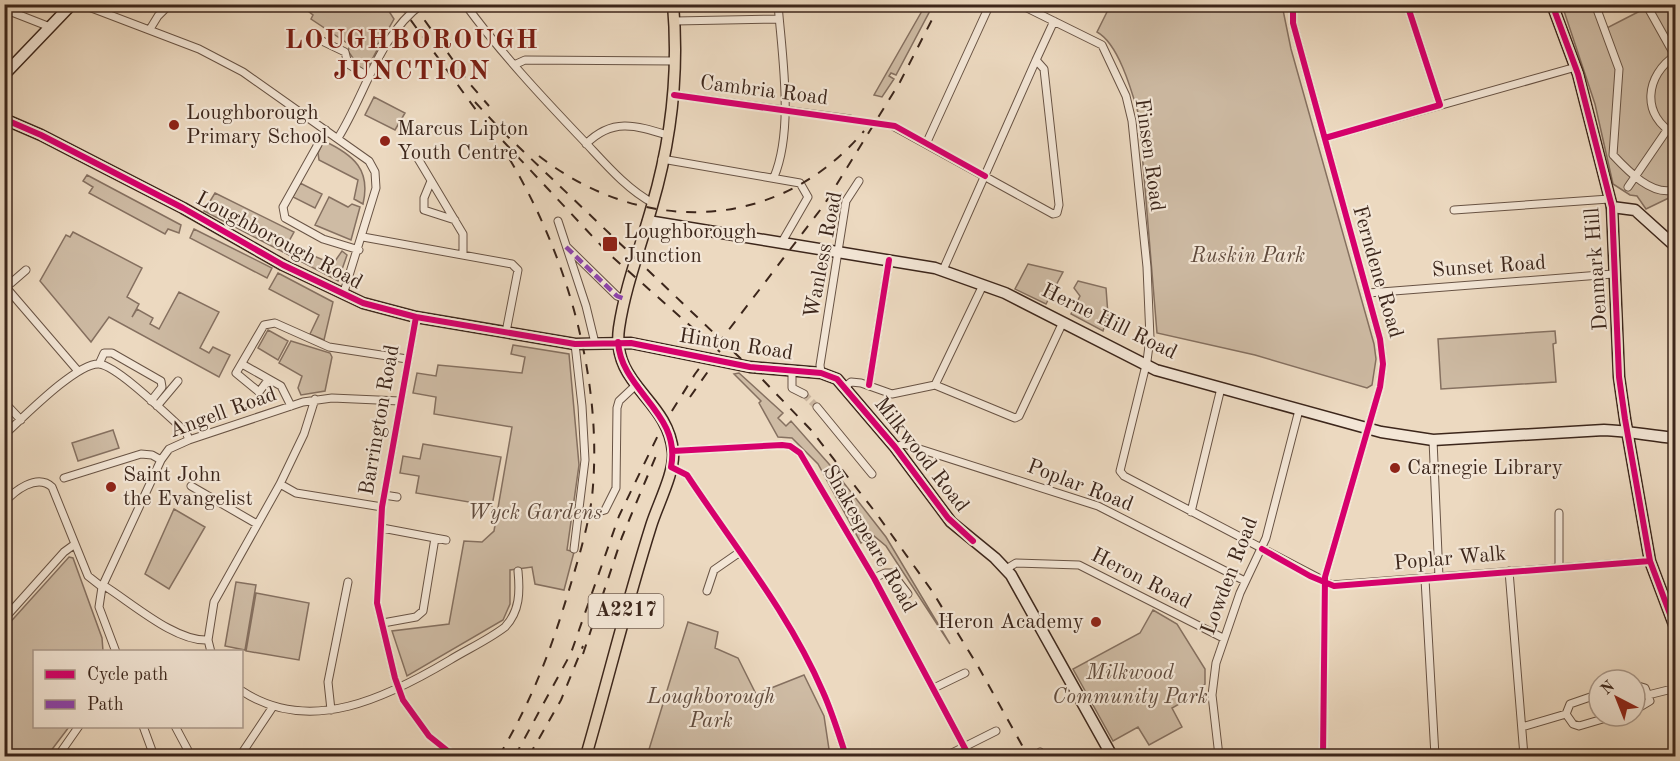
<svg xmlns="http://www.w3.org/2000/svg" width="1680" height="761" viewBox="0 0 1680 761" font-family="'Old Standard TT',serif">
<rect width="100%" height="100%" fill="#ecd9c0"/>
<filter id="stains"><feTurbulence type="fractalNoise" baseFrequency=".00333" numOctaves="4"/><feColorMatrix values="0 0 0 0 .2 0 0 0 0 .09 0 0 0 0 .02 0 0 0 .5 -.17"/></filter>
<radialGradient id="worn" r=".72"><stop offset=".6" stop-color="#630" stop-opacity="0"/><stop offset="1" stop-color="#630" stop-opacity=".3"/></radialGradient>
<path fill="#cebba4" stroke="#857060" stroke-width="1.5" d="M926,4L933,5L896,75L891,73L889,76L894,79L882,97L874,95Z
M1111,4L1282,5L1291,49L1374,344L1376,359L1372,385L1367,388L1255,355L1157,333L1139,116C1132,92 1119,44 1097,32Z
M300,5H385L394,19L381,42L377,44V50L366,71H362L348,51L350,45L311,19L313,15Z
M1562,5H1591L1601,26L1607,28L1638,12L1647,5H1675V195L1646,209L1637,196L1630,195L1613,184L1595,104Z
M374,97L405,113L395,130L365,115Z
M324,141C354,155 371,170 363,204L354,199L358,180L319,160L318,153Z
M87,175L181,225L179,233L168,229L165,234L89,193L93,187L83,181Z
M300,183L322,194L315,208L293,197Z
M215,193L294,232L283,252L204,211Z
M329,197L348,207L352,204L360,207L351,240L315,225Z
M194,229L272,268L267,278L190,238Z
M73,232L142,268L127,297L139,304L132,317L137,309L153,318L150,324L159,329L179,292L219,312L200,348L209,353L213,347L230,355L219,377L109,317L91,342L40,281L66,235L70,237Z
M290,246L333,264L342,251L347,255L338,281L285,253Z
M1028,264L1063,272L1046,304L1015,289Z
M278,273L333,302L324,340L310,334L319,315L269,289Z
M1078,281L1106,288L1108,315L1103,331L1071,314L1080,296L1074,288Z
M268,330L288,341L278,360L258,348Z
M1555,331L1556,343L1553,344L1556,382L1441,389L1438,339Z
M291,341L330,353L332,357L325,391L301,395L298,388L302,376L279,363Z
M513,345L569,354L579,465L567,550L574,552L564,590L535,584L532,567L510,570V604L503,620L407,676L392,631L449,624L464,541L482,542L494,531L512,427L434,414L436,397L413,393L417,373L436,376L438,365L522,373L525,357L511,354Z
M739,373L783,413L778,418L786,426L791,421L829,464L886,537L950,644L886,546L874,536L861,543L818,464L792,438L778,437L759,403L761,401L734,374Z
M113,430L119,448L78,461L72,443Z
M423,444L501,457L492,506L416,493L419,476L400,473L403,456L420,459Z
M174,509L205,527L169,589L145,574Z
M69,557L73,558L102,638L103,651L34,652V726L69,727L47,756H5V628Z
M236,582L256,585L245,650L225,646Z
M256,593L309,603L299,660L246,651Z
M1153,610L1177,624L1205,669V684L1201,687L1202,691L1172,708L1182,727L1149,745L1138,727L1113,741L1073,669L1140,633Z
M688,622L718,632L715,648L738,658L756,694L804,675L824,716L830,756H647Z"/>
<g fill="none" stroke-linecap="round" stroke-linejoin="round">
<path stroke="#c9b59f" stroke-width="7" stroke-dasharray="7 3.5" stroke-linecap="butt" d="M804,394L817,407"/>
<g stroke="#685344" stroke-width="9">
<path id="street" d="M81,4L199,49L243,72L369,161L375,172L376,188L343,295
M465,4C500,52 541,96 582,139C603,161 626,189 653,203
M1019,4L1102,45L1126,96L1132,121L1147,267L1150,338L1147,361L1120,471L1124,476L1332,585L1650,561
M1293,4V23L1380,339L1383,364L1380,387L1325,577L1323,756
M1407,4L1440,105
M1595,4L1619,69L1613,155C1627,170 1653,198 1676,189
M1646,4L1675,56
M4,9L50,27
M675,21L779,19
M150,29L158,16L170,4
M320,40L345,52L348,64L369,77
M1676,55C1645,75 1640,116 1676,135
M514,65L525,60L675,61
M674,95L850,119
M893,126L1053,214L1057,213L1059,205L1044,69L1036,60L1054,21
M326,130L283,207L285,218L323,239L359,250
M338,138C365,95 379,35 422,4
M1325,138L1576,67
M586,144C612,118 635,125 667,135
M926,144L990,4
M417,157L463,234V254
M662,159L800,183L808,197L782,242
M774,177C794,129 782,56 778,4
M431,181L424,198V210L455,220
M1628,187L1667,130
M1454,210L1609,199
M558,221L586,306L595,343
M363,237L512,264L518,270L506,332
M567,247L617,296L625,299
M943,270L1036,60
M4,285L78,371
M4,285L11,283L26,270
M1368,293L1613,274
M416,317L382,507L377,603L395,678L403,700L429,736L454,756
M99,364L104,353H112L161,381L162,387L151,401
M242,364L281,386L291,406
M792,372V388L804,394
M821,373L820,365L846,201L859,181
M268,380L259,392L236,373L264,325L275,323L329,347L407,359
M869,385L889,260
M935,385L983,285
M846,386L851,382L861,383L892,394L935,385L1015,418L1019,416L1063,322
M4,402L21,420
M157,406L178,381
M817,407L872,474
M4,435C23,418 76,363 99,364C118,366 170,418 186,432L189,440
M1433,440L1439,577
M895,447L904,444L1098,506L1245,581
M673,451L782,445L790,446L800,453L874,578L969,756
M671,467L687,475C734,546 789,613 823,692C832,712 839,735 846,756
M64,478L141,454L152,455L161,460
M280,484L296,493L382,507
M191,486L257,524
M384,495L397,497
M4,503C14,491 37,473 52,487L88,576L102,587L99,607L116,652
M598,512L605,510L616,488L617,408L619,401L636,385
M1191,512L1221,388
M382,528L435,538L423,611L416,617L383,623
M435,538L446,540
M574,549L585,460L582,406L575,344
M1559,566V513
M1006,569L1016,563L1079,565L1223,638
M1509,571L1524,756
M874,578L885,573H892L908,594
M1425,579L1435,756
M103,585C131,602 175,642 208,640
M102,587L161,460L169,449L189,440L303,402L332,398L400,401
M707,591L714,570L740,552
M4,619L64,552L75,544
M211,652L208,640L214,602L280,484L304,434L315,399
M1635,685L1645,688L1650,701L1635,710
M934,688L965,673
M1672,689L1676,680
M242,691C310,736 388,697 450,660C468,649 488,640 505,627C520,611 520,592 518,571
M1599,694L1570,704L1566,714L1573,724L1579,726L1613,716
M1648,695L1672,689L1676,691
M331,710L328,682L348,582
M143,726L154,756
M175,726L191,756
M1522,727L1566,714
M1040,752L1043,756
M58,756L79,726
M240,756L272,708
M946,756L996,731
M1219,756L1212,695L1216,663L1240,593L1266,538L1299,410"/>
</g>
<g stroke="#3c261b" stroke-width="13">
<path id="secondary" d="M4,75L72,4
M4,119L41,135L183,208L283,265L363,303L416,317L575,344L631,343L750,367L821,373L837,379L895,447L951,522L995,558L1011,575L1112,756
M1612,207L1635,210L1676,247
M648,221L935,268L1005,293L1156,370L1381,432L1433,440L1604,430C1629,431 1651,436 1676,438"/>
</g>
<g stroke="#3c261b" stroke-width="13">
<path id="primary" d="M1552,4L1578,74L1612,207L1619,377L1625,419L1650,561L1676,630
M586,756C608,680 627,602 651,526C657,506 675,472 673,452C668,398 611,386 619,328C625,287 641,246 652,206C671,141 679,72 673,4"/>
</g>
<use href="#street" stroke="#f3e6d6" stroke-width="7"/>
<use href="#secondary" stroke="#f3e6d6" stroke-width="10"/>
<use href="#primary" stroke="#ecd9c0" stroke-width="10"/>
<path stroke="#3c261b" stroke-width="2" stroke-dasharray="10 10" stroke-linecap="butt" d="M399,4L476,110
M413,4L470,84L489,106
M475,102L502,131L760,377L811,430L876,513L932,591L979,668L1028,756
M503,141L609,254L720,352
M539,156C642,236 778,233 864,131
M690,397L716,360
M583,654L622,537L658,451
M499,756C532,700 550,653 569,590C578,560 588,528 592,497C604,382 567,253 507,155
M515,756L571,653L619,516L662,427L695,374L824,205L900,82L940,4
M529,756L561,700L583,646"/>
<path stroke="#8e44ad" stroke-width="4.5" stroke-dasharray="9 4.5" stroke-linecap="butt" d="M566,247L617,296L625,299"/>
<g stroke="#f3e6d6" stroke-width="10">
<path id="cycleway" d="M1293,4V23L1380,339L1383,364L1380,387L1325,577L1323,756
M1552,4L1578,74L1612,207L1619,377L1625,419L1650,561L1676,630
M674,95L895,126L985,176
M4,119L41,135L183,208L283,265L363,303L416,317L575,344L631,343L750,367L821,373L837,379L895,447L948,518L973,541
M1325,138L1440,105L1407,4
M416,317L382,507L377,603L395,678L403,700L429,736L454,756
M618,342C621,391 682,413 671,467L687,475C734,546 789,613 823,692C832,712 839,735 846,756
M869,385L889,260
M673,451L782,445L790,446L800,453L874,578L969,756
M1262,549L1310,576L1334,586L1650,561"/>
</g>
<use href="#cycleway" stroke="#d6006c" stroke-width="6"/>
</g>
<g fill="#8f2418" stroke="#f3e6d6" stroke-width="2">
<circle cx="174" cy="125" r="6"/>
<circle cx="385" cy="141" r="6"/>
<rect x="602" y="236" width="16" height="16" rx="3"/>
<circle cx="1395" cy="468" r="6"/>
<circle cx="111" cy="487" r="6"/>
<circle cx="1096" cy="622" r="6"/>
</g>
<g text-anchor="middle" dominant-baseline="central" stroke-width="4.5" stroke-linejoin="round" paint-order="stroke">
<rect fill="#f3e6d6" stroke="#736053" stroke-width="1.5" x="588.5" y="594" width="75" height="34" rx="4.5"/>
<g font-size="20" font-weight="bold" fill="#3c261b">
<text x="626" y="611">A2217</text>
</g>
<g font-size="21" fill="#3c261b" stroke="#f3e6d6">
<text transform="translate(764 91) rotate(7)">Cambria Road</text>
<text transform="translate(1149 155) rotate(82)">Finsen Road</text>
<text transform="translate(279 241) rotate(28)">Loughborough Road</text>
<text transform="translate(824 255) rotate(-79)">Wanless Road</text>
<text transform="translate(1489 267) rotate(-4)">Sunset Road</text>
<text transform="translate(1597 269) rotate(-94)">Denmark Hill</text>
<text transform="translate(1377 272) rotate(74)">Ferndene Road</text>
<text transform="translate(1109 322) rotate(26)">Herne Hill Road</text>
<text transform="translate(736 345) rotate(9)">Hinton Road</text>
<text transform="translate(223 413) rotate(-20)">Angell Road</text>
<text transform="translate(380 420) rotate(-80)">Barrington Road</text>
<text transform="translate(921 455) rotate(52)">Milkwood Road</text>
<text transform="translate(1080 486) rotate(21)">Poplar Road</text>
<text transform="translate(869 539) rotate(60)">Shakespeare Road</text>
<text transform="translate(1450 559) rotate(-5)">Poplar Walk</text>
<text transform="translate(1230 576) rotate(-69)">Lowden Road</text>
<text transform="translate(1141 579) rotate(27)">Heron Road</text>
</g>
<g font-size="21" fill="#3c261b" stroke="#f3e6d6" text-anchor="start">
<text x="186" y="113">Loughborough<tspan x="186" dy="24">Primary School</tspan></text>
<text x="397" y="129">Marcus Lipton<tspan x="397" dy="24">Youth Centre</tspan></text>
<text x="624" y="232">Loughborough<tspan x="624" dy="24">Junction</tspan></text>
<text x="1407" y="468">Carnegie Library</text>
<text x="123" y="475">Saint John<tspan x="123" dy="24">the Evangelist</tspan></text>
<text x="1084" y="622" text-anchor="end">Heron Academy</text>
</g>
<g font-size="21" font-style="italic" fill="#604b3d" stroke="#f3e6d6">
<text x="1248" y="256">Ruskin Park</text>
<text x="535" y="513">Wyck Gardens</text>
<text x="1130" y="673">Milkwood<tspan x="1130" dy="24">Community Park</tspan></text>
<text x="711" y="697">Loughborough<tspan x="711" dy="24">Park</tspan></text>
</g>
<g font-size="27" font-weight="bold" letter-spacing="1.5" fill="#7a1f14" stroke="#f3e6d6">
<text x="412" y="40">LOUGHBOROUGH<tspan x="412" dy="31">JUNCTION</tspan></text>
</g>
</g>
<rect width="1680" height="761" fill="none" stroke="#ecd9c0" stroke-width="24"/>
<rect x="6" y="6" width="1668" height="749" fill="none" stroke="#3c261b" stroke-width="3"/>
<rect x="12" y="12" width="1656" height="737" fill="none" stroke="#3c261b" stroke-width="1.5"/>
<rect x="33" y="650" width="210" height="78" fill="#f3e6d6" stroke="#aa998b" stroke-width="1.5"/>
<rect x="45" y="670" width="30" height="9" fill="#d6006c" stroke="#aa998b" stroke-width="1.5"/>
<text x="87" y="680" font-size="18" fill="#3c261b">Cycle path</text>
<rect x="45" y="700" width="30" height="9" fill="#8e44ad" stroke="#aa998b" stroke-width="1.5"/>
<text x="87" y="710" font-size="18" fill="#3c261b">Path</text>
<g transform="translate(1617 698) rotate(318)"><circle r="28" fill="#f3e6d6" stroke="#aa998b" stroke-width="1.5"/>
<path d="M0-4.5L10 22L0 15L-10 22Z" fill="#8f2418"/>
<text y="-9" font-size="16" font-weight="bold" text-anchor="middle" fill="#3c261b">N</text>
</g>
<rect width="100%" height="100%" filter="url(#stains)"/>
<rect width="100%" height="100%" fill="url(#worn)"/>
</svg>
